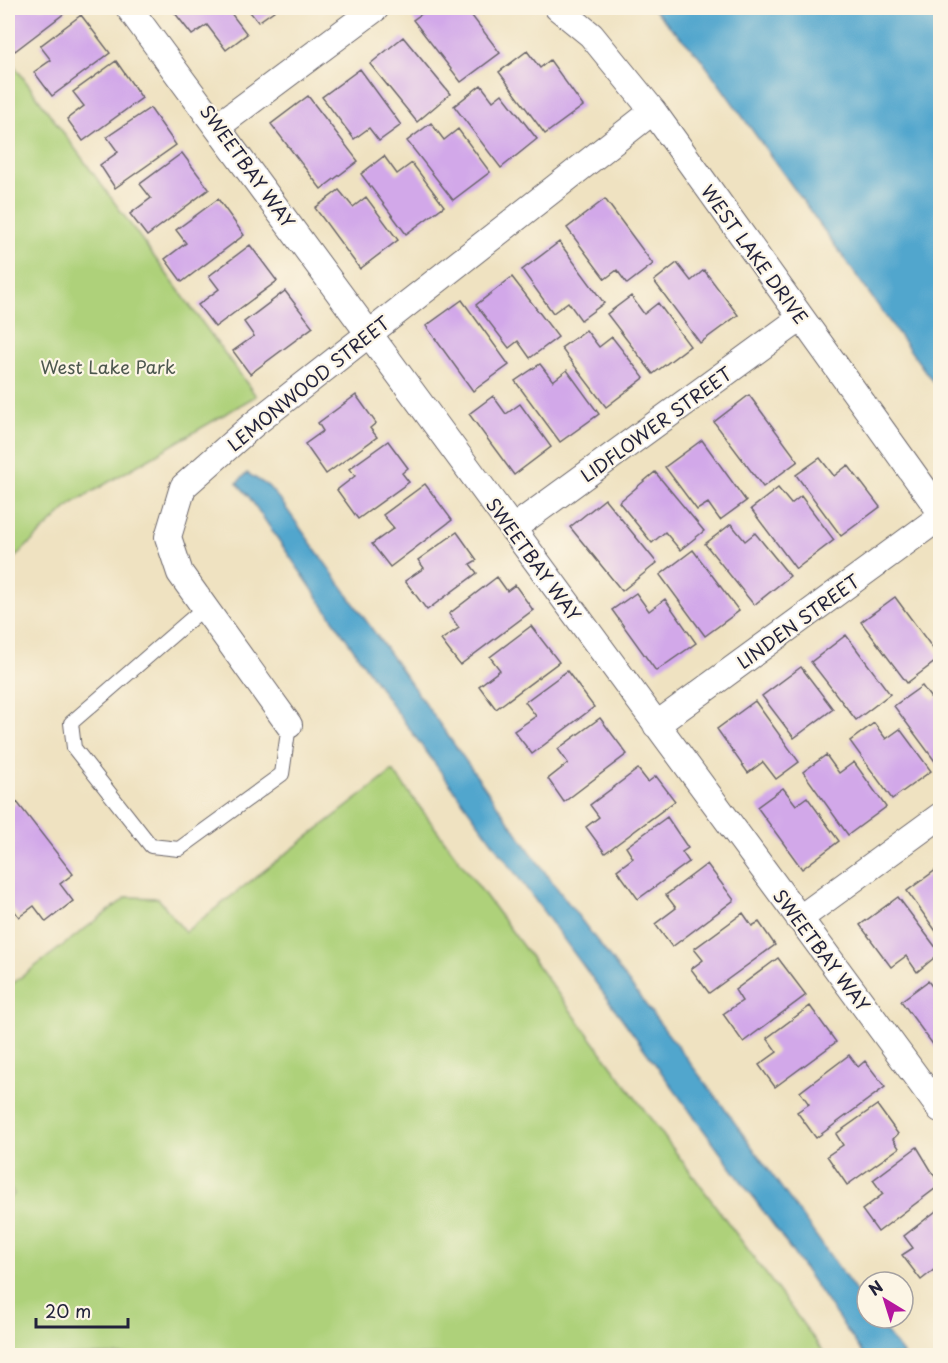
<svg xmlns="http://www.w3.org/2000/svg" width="948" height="1363" viewBox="0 0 948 1363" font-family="'Playpen Sans',sans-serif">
<rect width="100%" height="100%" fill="#fcf5e5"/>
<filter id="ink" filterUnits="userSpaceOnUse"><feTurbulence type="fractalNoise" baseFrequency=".0167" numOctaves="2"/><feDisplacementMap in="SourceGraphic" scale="12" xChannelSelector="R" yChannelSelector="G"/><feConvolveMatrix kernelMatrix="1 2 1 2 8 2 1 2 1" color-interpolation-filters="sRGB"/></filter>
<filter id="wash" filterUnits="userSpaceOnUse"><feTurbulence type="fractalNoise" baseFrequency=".008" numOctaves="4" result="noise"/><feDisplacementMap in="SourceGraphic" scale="24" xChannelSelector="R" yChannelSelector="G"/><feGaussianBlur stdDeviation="1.35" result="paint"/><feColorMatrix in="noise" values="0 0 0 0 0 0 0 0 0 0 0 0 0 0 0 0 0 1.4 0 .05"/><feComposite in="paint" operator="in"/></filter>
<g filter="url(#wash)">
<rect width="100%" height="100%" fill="#efe2c1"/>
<path fill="#aed17a" stroke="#687a5a" stroke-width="1.5" d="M8,57L256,396L71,504L8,564Z
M393,771L826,1355H8V1199L14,1194L8,1185V987L127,897L158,898L185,932Z"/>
<path fill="#51a6cd" stroke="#3a6484" stroke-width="1.5" d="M652,8H940V392L699,56Z
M247,473L268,486L281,501L547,875L722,1105L867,1307V1318H875L904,1355H864L777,1230L389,701L247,494L237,483Z"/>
<g id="blocks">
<path fill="#d2a8e9" d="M11,8H63L66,12L15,51L8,41V13L12,10Z
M171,8H227L247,34L226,50L207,25L192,35Z
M247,8H278L258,22Z
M430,8H466L500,53L461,82L413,20Z
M81,15L110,53L52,96L34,72L51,60L40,46Z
M403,37L450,94L417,122L370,64Z
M527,51L540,68L550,60L583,106L545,134L499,72Z
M116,61L142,98L83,141L67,119L84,106L73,92Z
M360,69L401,125L379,141L369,128L354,139L322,97Z
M481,85L493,101L502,94L537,139L501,168L454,106Z
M308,96L358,161L321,189L271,124Z
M150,108L176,145L115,188L100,165L118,152L107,137Z
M431,123L444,140L458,129L490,172L453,200L407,141Z
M182,153L209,189L147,236L130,214L151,198L140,184Z
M384,156L397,174L412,163L444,206L406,234L361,174Z
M339,190L353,207L366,197L398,240L360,269L315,208Z
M218,199L244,235L182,282L165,259L186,243L176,230Z
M605,199L653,264L627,284L617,270L605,279L567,228Z
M559,242L604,303L581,320L568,302L553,313L522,270Z
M250,245L277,281L215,327L198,305L219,289L209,276Z
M677,263L691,281L704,270L738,315L700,343L654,281Z
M512,277L558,337L530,358L518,341L509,348L476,305Z
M285,291L313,327L250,374L233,351L254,336L244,322Z
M631,296L644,314L658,303L690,346L653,374L607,314Z
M462,300L509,365L473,391L426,326Z
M586,330L599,347L612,337L644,378L606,407L561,348Z
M540,364L553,381L567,370L599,414L560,442L515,381Z
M356,395L376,423L370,428L377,437L326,474L305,444L323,431L318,423Z
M749,395L798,461L763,487L714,422Z
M493,396L506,414L520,404L551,447L514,475L469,414Z
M702,440L746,501L720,520L708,503L697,510L665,467Z
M388,441L408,468L402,473L409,482L358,519L337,490L355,476L349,469Z
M820,458L834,476L848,465L880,507L841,536L796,475Z
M655,472L704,531L680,550L665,532L652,543L619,502Z
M425,484L452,520L390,567L372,544L394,528L383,515Z
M778,488L791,504L801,496L834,540L796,569L751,509Z
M605,499L657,563L622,591L570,527Z
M731,524L745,541L755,533L790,576L754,605L705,544Z
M457,532L477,560L470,564L477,573L427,610L405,581L424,568L418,560Z
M693,550L739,611L705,636L660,575Z
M497,577L507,591L515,585L533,610L460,665L441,640L459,628L449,614Z
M636,593L649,611L665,599L696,643L656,671L612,610Z
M895,597L940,658L907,683L861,622Z
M531,626L559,662L496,709L479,686L500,670L490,657Z
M846,635L890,694L856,720L811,662Z
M801,667L833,709L794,738L762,696Z
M567,671L594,707L532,754L514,731L536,716L525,702Z
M922,686L933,701L940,695V768L894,706Z
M755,701L799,762L776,779L763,762L748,773L717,729Z
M600,718L627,754L564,802L548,779L568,763L558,749Z
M874,723L886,739L900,729L931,771L892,799L850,741Z
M826,755L839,773L854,762L886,807L848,835L803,772Z
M638,769L648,782L656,776L675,801L605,853L586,827L599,817L590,805Z
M783,788L796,805L807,797L839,841L802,869L757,807Z
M8,802L11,807L17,802L73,874L60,884L73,901L46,922L34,906L19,917L8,902Z
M667,817L688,848L682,852L689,862L638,899L617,870L633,858L626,847Z
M707,864L734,900L672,947L655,924L676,908L666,895Z
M940,867V933L938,934L907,891Z
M898,897L940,953L917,972L906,956L891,967L860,925Z
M743,913L752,926L759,922L775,945L709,993L691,969L703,960L694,949Z
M778,958L806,995L743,1042L723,1014L742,1001L735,990Z
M928,981L940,997V1054L901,1001Z
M810,1006L836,1042L775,1087L759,1065L777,1052L767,1038Z
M849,1055L858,1067L865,1061L885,1087L816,1138L797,1112L809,1104L800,1092Z
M877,1105L898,1134L893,1139L899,1148L847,1185L827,1156L843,1145L836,1134Z
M917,1147L940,1185L878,1232L862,1210L883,1194L873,1180Z
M940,1208V1265L921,1280L902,1255L913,1248L904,1236Z"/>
</g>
</g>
<g filter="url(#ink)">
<use href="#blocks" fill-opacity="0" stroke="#6a656a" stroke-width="1.5"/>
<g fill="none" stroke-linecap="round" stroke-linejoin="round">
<g stroke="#6a656a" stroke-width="16">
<path id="lane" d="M205,607L71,723L74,748L151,846L179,849L282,774L289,725"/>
</g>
<g stroke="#6a656a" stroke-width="28">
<path id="street" d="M129,8L940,1109
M558,8L591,35L653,111L940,511
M218,126L376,8
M512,529L801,318
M289,725L180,573L168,537L183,487L254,424L653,111
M656,725L940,517
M799,919L940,816"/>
</g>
<use href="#lane" stroke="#fff" stroke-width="14"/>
<use href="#street" stroke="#fff" stroke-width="26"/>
</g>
</g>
<g text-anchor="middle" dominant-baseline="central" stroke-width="4.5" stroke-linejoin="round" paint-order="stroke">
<g font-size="18" fill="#22223b" stroke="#fcf5e5">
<text transform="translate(248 166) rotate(54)">SWEETBAY WAY</text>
<text transform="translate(755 254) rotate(54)">WEST LAKE DRIVE</text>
<text transform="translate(308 383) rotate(-39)">LEMONWOOD STREET</text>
<text transform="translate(656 424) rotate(-36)">LIDFLOWER STREET</text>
<text transform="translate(534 559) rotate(54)">SWEETBAY WAY</text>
<text transform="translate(798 621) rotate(-36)">LINDEN STREET</text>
<text transform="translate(822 950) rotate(53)">SWEETBAY WAY</text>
</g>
<g font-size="18" fill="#4c574e" stroke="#fcf5e5">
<text x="108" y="366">West Lake Park</text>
</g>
</g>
<rect width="948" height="1363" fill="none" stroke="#fcf5e5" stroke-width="30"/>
<g transform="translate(885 1300) rotate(322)"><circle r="28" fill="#fcf5e5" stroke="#a5a1a1" stroke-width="1.5"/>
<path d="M0-4.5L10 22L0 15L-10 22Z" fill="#b5179e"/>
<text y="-9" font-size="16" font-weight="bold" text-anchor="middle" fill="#22223b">N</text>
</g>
<path d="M36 1318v9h92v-9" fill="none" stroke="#22223b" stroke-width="3"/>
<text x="45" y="1318" font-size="18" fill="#22223b" stroke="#fcf5e5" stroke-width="4.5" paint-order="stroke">20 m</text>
</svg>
